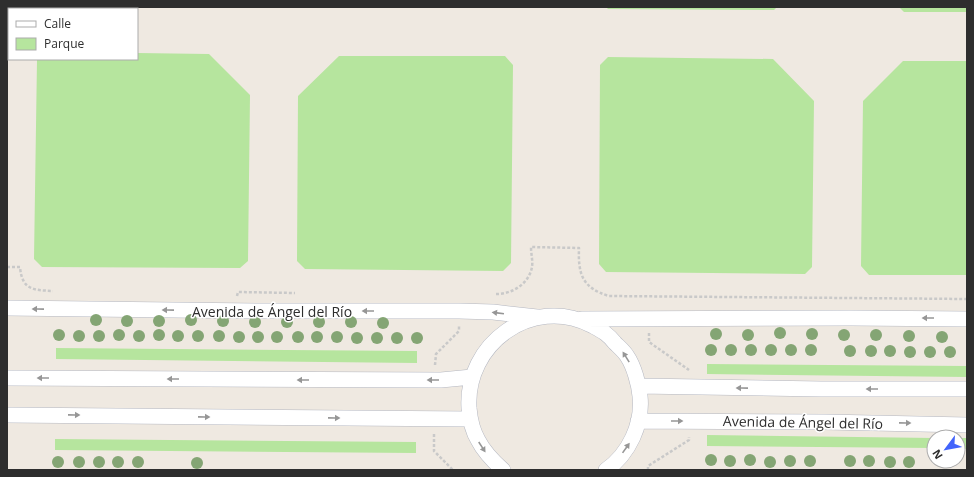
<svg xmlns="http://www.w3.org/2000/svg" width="974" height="477" viewBox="0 0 974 477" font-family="'Open Sans',sans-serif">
<rect width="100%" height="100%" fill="#efe9e1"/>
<path fill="#b6e59e" d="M355,7H508L507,8Z
M606,7H777L774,10L608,9Z
M899,7H967V12H904Z
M137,53L209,54L250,95L248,261L240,268L42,267L34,259L37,60L38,59H137Z
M339,56H505L513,65L511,263L503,271L305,269L297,261L298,96Z
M608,57L773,59L814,101L812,267L805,274L606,272L599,264L600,65Z
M903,61H967V275H869L861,266L863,101Z
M56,348L417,351V363L56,359Z
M707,364L967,366V377L707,374Z
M707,435L934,438V448L707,446Z
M958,438H967V449H958Z
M55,439L416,442V453L55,450Z"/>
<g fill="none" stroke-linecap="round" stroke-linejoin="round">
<g stroke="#b4b7c1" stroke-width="16">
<path id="minor" d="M7,308L262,311H459L493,312L537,317
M582,319L851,318L967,319
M7,378L441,380L472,377
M639,386L821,389H967
M7,415L470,419
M638,421L825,422L967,425
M503,470C493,461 484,452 478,440C472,430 470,419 469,408C465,344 532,295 591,325C602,331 607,333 615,343C619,347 624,351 627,356C634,366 639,385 640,396C643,424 629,454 606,470"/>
</g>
<path stroke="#c9c9c9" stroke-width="2.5" stroke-dasharray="3 2" stroke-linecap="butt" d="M7,267H20C22,290 33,290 53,291
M496,294C512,294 529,284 532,267C533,261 531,254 531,247L579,248C578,274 582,288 609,296L967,299
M237,296L238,292L295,293
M649,333V342L689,370
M435,365L436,354L459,331V326
M434,434V451L453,470
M648,470V466L689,440V437"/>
<use href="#minor" stroke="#fff" stroke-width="15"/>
</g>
<g fill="#84a574">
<circle cx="96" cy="320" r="6"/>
<circle cx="191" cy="320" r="6"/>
<circle cx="127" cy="321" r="6"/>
<circle cx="159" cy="321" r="6"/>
<circle cx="223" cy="321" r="6"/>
<circle cx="255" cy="322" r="6"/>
<circle cx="287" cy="322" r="6"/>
<circle cx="319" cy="322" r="6"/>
<circle cx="351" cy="322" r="6"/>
<circle cx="383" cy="323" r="6"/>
<circle cx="780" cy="333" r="6"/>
<circle cx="716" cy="334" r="6"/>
<circle cx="812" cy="334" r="6"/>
<circle cx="59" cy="335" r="6"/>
<circle cx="119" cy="335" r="6"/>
<circle cx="159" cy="335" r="6"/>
<circle cx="748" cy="335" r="6"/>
<circle cx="844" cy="335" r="6"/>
<circle cx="876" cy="335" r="6"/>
<circle cx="79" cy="336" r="6"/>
<circle cx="99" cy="336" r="6"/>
<circle cx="139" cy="336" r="6"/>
<circle cx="178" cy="336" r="6"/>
<circle cx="198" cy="336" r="6"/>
<circle cx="219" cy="336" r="6"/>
<circle cx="909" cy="336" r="6"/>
<circle cx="239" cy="337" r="6"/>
<circle cx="258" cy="337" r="6"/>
<circle cx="277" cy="337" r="6"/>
<circle cx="298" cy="337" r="6"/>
<circle cx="317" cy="337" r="6"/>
<circle cx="337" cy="337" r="6"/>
<circle cx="942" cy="337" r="6"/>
<circle cx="357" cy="338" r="6"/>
<circle cx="377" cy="338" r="6"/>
<circle cx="397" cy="338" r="6"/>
<circle cx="417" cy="338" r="6"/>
<circle cx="711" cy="350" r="6"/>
<circle cx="731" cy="350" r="6"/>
<circle cx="751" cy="350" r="6"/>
<circle cx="771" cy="350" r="6"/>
<circle cx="791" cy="350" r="6"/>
<circle cx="811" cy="350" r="6"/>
<circle cx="850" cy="351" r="6"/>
<circle cx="871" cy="351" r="6"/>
<circle cx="890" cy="351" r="6"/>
<circle cx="910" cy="352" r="6"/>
<circle cx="930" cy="352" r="6"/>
<circle cx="950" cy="352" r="6"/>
<circle cx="711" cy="460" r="6"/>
<circle cx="750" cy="460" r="6"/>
<circle cx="730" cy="461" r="6"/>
<circle cx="790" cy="461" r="6"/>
<circle cx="810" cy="461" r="6"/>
<circle cx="850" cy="461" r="6"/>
<circle cx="869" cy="461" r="6"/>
<circle cx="58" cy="462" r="6"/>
<circle cx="79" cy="462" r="6"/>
<circle cx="99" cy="462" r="6"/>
<circle cx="118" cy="462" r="6"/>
<circle cx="138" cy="462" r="6"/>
<circle cx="770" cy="462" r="6"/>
<circle cx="890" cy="462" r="6"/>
<circle cx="909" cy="462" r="6"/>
<circle cx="197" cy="463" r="6"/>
</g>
<defs><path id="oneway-solid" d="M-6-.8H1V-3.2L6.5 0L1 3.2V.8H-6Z"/></defs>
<g fill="#969696">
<use href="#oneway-solid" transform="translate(38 309) rotate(-179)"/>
<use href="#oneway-solid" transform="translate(168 310) rotate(-179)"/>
<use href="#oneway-solid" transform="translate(368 311) rotate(180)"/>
<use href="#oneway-solid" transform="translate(498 313) rotate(-173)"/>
<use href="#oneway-solid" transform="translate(928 318) rotate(-180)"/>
<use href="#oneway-solid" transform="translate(626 357) rotate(-122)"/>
<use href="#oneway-solid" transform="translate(43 378) rotate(-180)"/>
<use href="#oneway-solid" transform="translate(173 379) rotate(-180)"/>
<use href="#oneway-solid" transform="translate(303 380) rotate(-180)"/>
<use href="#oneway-solid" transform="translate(433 380) rotate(180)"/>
<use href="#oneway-solid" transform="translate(742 388) rotate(-179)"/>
<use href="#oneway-solid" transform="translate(872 389) rotate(180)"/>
<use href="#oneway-solid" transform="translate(74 415) rotate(1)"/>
<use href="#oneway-solid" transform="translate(204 417) rotate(1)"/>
<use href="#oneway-solid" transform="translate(334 418) rotate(1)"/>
<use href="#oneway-solid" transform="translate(677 421)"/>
<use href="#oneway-solid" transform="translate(905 423) rotate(1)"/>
<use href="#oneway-solid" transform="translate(482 447) rotate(57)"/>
<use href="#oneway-solid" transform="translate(626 448) rotate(-55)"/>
</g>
<g text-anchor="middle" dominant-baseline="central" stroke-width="3" stroke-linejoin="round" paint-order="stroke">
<g font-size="14" fill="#2e2e2e" stroke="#fff">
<text x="272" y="311">Avenida de Ángel del Río</text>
<text transform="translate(803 422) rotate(1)">Avenida de Ángel del Río</text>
</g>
</g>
<rect width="974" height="477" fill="none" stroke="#2e2e2e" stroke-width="16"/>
<rect x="8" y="8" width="130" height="52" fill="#ffffff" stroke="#ababab"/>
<rect x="16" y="21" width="20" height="6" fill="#ffffff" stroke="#ababab"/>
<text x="44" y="28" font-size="12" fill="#2e2e2e">Calle</text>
<rect x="16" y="38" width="20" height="12" fill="#b6e59e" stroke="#ababab"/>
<text x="44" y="48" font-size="12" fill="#2e2e2e">Parque</text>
<g transform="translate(946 449) rotate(238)"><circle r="19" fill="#ffffff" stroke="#ababab"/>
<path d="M0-3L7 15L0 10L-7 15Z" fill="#4264fb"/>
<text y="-6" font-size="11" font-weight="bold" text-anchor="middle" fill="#2e2e2e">N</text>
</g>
</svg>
